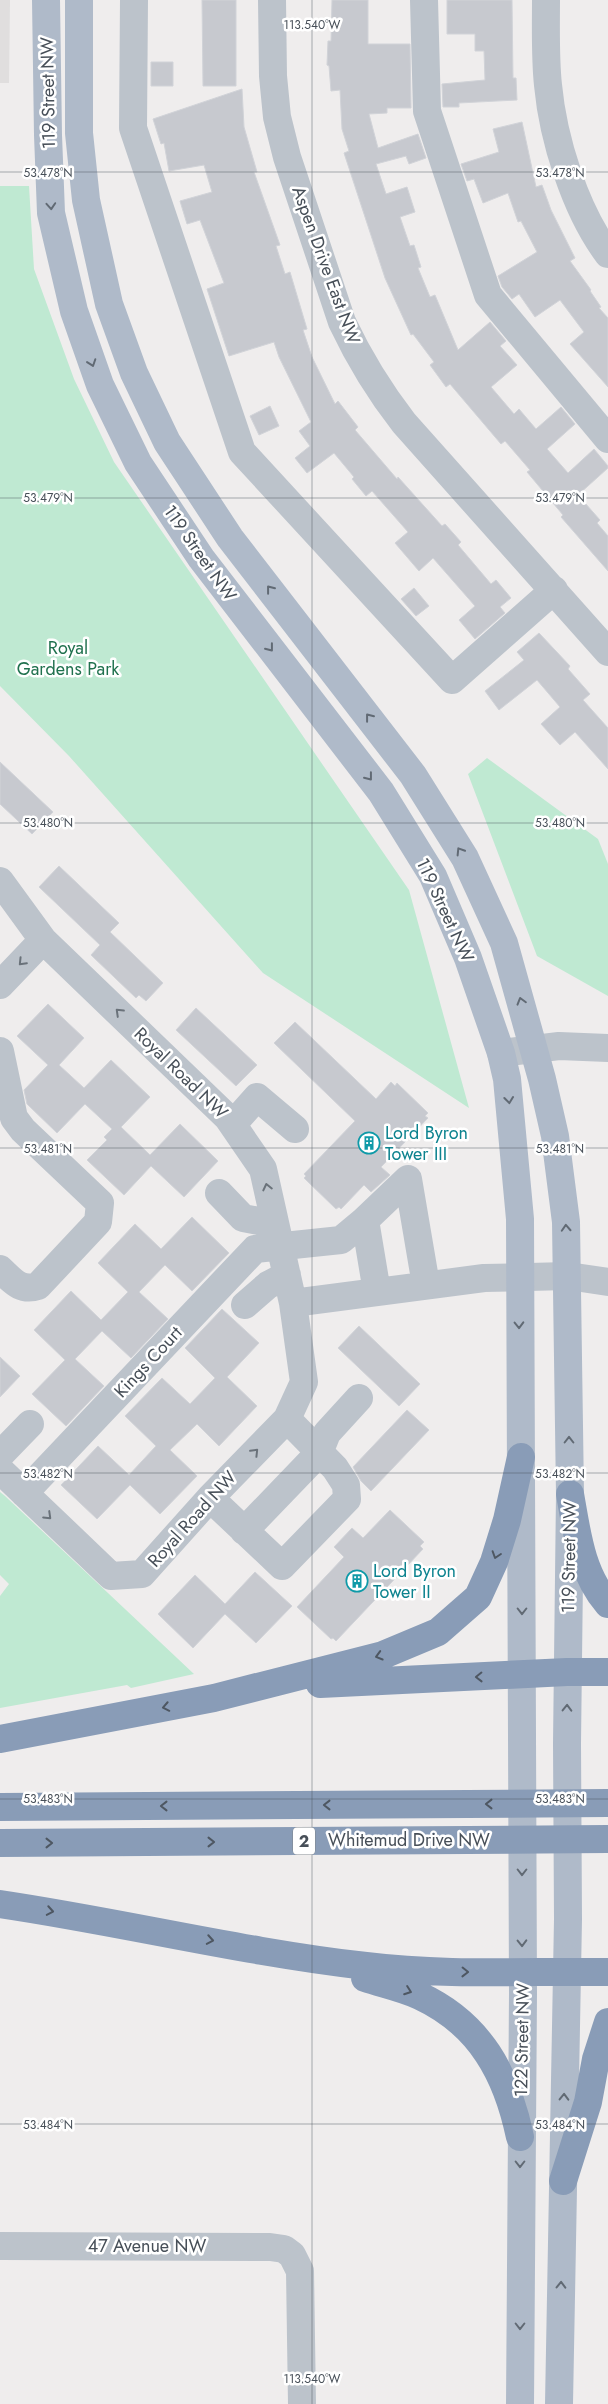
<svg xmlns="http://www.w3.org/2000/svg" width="608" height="2404" viewBox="0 0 608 2404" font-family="Jost,sans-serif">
<rect width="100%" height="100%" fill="#efeded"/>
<path fill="#e0dede" d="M0,0H10L9,83H0Z"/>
<path fill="#bfe9d2" d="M0,186H29L34,269L74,379L114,462L409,890L469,1108L263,973L69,756L0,686Z
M487,758L598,839L608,864V996L537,956L468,774Z
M0,1492L5,1496L194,1674L131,1688L127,1685L0,1708V1596L9,1584L0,1575Z"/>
<path fill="#c7c9cf" stroke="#d1d3d8" d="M202,0H236V86H203Z
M332,0H368V44H410L411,108H387V113L369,114L378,148L418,134L426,158L409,164L406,156L376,164L386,194L407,187L415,212L400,217L410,246L414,245L421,267L418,268L430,297L435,295L458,350L490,322L506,341L500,346L517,365L491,387L514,414L519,409L536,429L561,407L575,424L547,449L568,473L594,449L608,466V468L578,495L600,520L597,523L608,536V571L561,517L563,515L527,472L530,470L505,441L501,444L450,384L446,387L430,365L434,362L413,334L411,335L385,278L344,153L349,151L342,129L340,90L331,91L329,66L327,65L328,41H331Z
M447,0H512L513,78H516L517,100L459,103V107H443L442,84L485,80L484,51H475V34H447Z
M151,62H173V86H151Z
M242,89L244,127L257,172H254L280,245L276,246L285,274L290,272L307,329L303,330L312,357L335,404L338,401L358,427L355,430L397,479L398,477L442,526L445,524L461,542L458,545L491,584L496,580L511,598L500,607L505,613L475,639L459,620L475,606L433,558L419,571L395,543L408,532L372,491L366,496L352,479L354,477L334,453L307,473L295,458L310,446L299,431L311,422L279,357L274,342L229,356L207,289L224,283L200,220L187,224L180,201L212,192L204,165L169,171L164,143L161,144L153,119Z
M522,122L536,187L542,185L551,210L575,258L570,261L591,290L590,291L601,307L599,308L608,318V387L570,344L584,332L560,300L535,317L519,294L512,299L502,287L498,276L537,252L521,221L518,222L508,193L483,203L474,179L467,181L461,164L499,152L493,129Z
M270,406L279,426L259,435L250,416Z
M414,588L429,606L416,616L401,599Z
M539,633L570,666L568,669L590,694L583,700L608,728V769L575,732L560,745L541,724L560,707L537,680L499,710L485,691L524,660L517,652Z
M0,762L53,812L32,834L0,804Z
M59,866L119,923L110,932L163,983L146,1001L139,995L136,998L91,955L100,945L39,887Z
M48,1004L84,1038L59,1065L84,1088L111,1060L150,1097L121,1127L150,1155L180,1124L218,1161L184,1197L151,1166L124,1195L87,1160L107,1140L104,1137L112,1129L85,1104L57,1133L27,1104L24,1090L48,1065L17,1036Z
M196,1008L257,1065L236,1086L176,1030Z
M295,1022L376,1099L391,1082L395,1086L397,1083L428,1113L425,1116L428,1118L381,1167L390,1175L371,1192L364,1185L341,1209L339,1207L336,1209L304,1178L306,1176L304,1174L355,1121L274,1043Z
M192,1217L229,1253L192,1291L165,1265L139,1292L168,1319L131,1358L102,1331L75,1359L104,1386L66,1426L32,1394L65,1360L34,1330L71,1291L101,1320L128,1292L98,1263L135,1224L161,1249Z
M222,1309L259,1343L227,1377L257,1406L219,1446L197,1424L170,1450L197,1476L160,1514L130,1485L97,1519L61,1485L98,1446L129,1475L156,1446L125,1416L162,1378L190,1404L215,1378L185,1348Z
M359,1326L420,1384L399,1406L338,1348Z
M0,1357L20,1376L0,1397Z
M407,1410L429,1430L371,1491L361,1481L353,1467Z
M390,1510L424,1542L420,1546L423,1549L336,1641L333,1638L331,1639L297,1607L344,1557L334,1547L352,1528L363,1538Z
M255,1572L292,1606L256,1643L225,1614L193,1648L158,1614L195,1575L225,1604Z"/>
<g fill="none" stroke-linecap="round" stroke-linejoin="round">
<path stroke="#bcc3cb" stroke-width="28" d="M134,0L133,128L242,452L452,680L554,590
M272,0L273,76L277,117L287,157L342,322C359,358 379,391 404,423L608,652
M424,0L427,111L488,295L608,439
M546,0C546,28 545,57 548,85C553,139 575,210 608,254
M0,881L43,940L228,1118L263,1169L293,1303L304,1382L287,1419L210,1498L142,1574L111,1576L0,1470
M0,985L43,940
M0,1051L14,1118L23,1130L100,1203L98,1222L38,1286C20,1292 12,1280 0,1269
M501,1053L559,1046L608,1048
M233,1124L257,1097L295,1129
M219,1193L243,1218L275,1224
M377,1292L365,1220L408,1179L426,1285
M293,1303L484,1278L568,1276L608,1282
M245,1305L268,1285L287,1275
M0,1455L30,1424
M24,1493L255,1249L341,1240L365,1220
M210,1498L282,1566L347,1499L346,1485L335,1468L287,1419
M244,1531L319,1453L327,1433L359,1398
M0,2246L270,2247L284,2249L292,2255L300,2271L302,2404"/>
<path stroke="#afbac9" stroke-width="28" d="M46,0L48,135L51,213L74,311L100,385L138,463L201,558L381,792L433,876L468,958L501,1053L507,1079L520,1219L523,1993L520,2404
M79,0V133L86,200L109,304L134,373L167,442L230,538L413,775L465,858L504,943L542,1079L555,1136L566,1222L570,1494L567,1744L568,1919L559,2404"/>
<path stroke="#899cb7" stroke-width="28" d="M570,1494C577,1533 581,1573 608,1604
M320,1684L567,1672H608
M0,1739L214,1698L383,1655L438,1632L478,1597L494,1562L507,1520L521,1457
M0,1807L608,1803
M0,1843L608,1839
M0,1904C122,1922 243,1952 366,1966C446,1976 527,1971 608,1972
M365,1978C383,1984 403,1988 420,1996C480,2024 507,2074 520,2137
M563,2181L588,2102L596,2059L608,2022"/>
</g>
<defs><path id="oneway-chevron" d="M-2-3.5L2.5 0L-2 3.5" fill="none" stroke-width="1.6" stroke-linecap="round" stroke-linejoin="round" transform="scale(1.25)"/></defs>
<g stroke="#616a74">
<use href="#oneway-chevron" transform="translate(51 206) rotate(86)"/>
<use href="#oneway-chevron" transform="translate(92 363) rotate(71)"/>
<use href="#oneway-chevron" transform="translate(270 589) rotate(-128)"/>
<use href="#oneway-chevron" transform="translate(270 648) rotate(52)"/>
<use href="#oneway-chevron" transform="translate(369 717) rotate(-128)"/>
<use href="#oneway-chevron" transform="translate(369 777) rotate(52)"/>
<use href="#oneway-chevron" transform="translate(460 851) rotate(-122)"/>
<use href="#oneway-chevron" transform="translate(521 1001) rotate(-106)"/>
<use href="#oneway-chevron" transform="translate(509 1100) rotate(83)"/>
<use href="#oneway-chevron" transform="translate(566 1228) rotate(-93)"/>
<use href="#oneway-chevron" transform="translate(519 1325) rotate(89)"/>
<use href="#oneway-chevron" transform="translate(569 1440) rotate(-90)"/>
<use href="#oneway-chevron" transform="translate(522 1611) rotate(90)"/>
<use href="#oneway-chevron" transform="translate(567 1708) rotate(-89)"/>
<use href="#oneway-chevron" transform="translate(522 1872) rotate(90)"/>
<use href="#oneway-chevron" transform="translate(522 1943) rotate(89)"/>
<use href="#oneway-chevron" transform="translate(564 2097) rotate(-89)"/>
<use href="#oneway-chevron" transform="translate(520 2164) rotate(90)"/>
<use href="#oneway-chevron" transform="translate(561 2285) rotate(-89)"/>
<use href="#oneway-chevron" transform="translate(520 2326) rotate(90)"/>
</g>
<g stroke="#6a727a">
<use href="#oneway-chevron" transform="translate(22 962) rotate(134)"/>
<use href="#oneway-chevron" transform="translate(119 1012) rotate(-136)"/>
<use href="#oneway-chevron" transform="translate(267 1187) rotate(-103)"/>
<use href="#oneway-chevron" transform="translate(255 1452) rotate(-46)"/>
<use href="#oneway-chevron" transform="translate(48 1516) rotate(44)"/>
</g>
<g stroke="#4e5762">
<use href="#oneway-chevron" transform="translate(496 1555) rotate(108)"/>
<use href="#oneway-chevron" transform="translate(379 1656) rotate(164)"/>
<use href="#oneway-chevron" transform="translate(479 1677) rotate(179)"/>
<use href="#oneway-chevron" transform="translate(166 1707) rotate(169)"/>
<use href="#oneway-chevron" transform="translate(489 1804) rotate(180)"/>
<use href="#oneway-chevron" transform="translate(327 1805) rotate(180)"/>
<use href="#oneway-chevron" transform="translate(164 1806) rotate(180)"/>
<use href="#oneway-chevron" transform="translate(211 1842)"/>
<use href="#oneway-chevron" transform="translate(49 1843)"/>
<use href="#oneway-chevron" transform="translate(50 1911) rotate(10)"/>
<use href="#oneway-chevron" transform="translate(210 1940) rotate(10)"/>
<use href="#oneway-chevron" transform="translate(465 1972) rotate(1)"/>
<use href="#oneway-chevron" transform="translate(408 1991) rotate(20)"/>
</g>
<path fill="none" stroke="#474f58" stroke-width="1" stroke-opacity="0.45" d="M312,0V2404M0,172H608M0,498H608M0,823H608M0,1148H608M0,1473H608M0,1799H608M0,2124H608"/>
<defs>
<g id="building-ring" transform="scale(1.125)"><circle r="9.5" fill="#fff" stroke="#0f9aa8" stroke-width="1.5"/><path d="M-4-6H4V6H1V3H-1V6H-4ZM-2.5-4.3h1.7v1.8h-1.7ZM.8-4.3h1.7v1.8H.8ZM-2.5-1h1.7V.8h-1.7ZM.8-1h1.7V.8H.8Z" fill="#0f9aa8"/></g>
</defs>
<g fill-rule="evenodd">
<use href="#building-ring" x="369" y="1143"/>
<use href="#building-ring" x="357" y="1581"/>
</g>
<g text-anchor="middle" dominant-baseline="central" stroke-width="5" stroke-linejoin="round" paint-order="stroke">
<rect fill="#fff" stroke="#7e848a" stroke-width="1" x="293" y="1827.5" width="22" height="27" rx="4"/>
<g font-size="16" font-weight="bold" fill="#474f58">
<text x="304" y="1841">2</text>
</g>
<g font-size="18" fill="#474f58" stroke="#fff">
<text transform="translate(48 93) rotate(-91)">119 Street NW</text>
<text transform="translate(326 265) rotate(70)">Aspen Drive East NW</text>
<text transform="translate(200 553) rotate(55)">119 Street NW</text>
<text transform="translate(445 910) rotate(65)">119 Street NW</text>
<text transform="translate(181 1073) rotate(44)">Royal Road NW</text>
<text transform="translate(148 1362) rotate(-47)">Kings Court</text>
<text transform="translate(192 1519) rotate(-48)">Royal Road NW</text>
<text transform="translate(569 1557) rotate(-89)">119 Street NW</text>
<text x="409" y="1840">Whitemud Drive NW</text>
<text transform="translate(522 2040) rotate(-89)">122 Street NW</text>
<text x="147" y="2246">47 Avenue NW</text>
</g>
<g font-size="18" fill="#20714e" stroke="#fff">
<text x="68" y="648">Royal<tspan x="68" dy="21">Gardens Park</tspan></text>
</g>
<g font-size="18" fill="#0d838f" stroke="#fff" text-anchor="start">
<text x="385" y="1133">Lord Byron<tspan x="385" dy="21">Tower III</tspan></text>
<text x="373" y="1571">Lord Byron<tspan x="373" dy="21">Tower II</tspan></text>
</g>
</g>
<g font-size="12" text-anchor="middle" fill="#474f58" stroke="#fff" stroke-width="5" stroke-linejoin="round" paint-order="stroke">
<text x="312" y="29">113.540°W</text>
<text x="560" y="177">53.478°N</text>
<text x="48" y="177">53.478°N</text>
<text x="48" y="502">53.479°N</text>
<text x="560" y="502">53.479°N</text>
<text x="560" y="827">53.480°N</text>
<text x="48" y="827">53.480°N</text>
<text x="48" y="1153">53.481°N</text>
<text x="560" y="1153">53.481°N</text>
<text x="560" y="1478">53.482°N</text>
<text x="48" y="1478">53.482°N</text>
<text x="48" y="1803">53.483°N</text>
<text x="560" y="1803">53.483°N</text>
<text x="48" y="2129">53.484°N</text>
<text x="560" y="2129">53.484°N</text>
<text x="312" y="2383">113.540°W</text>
</g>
</svg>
